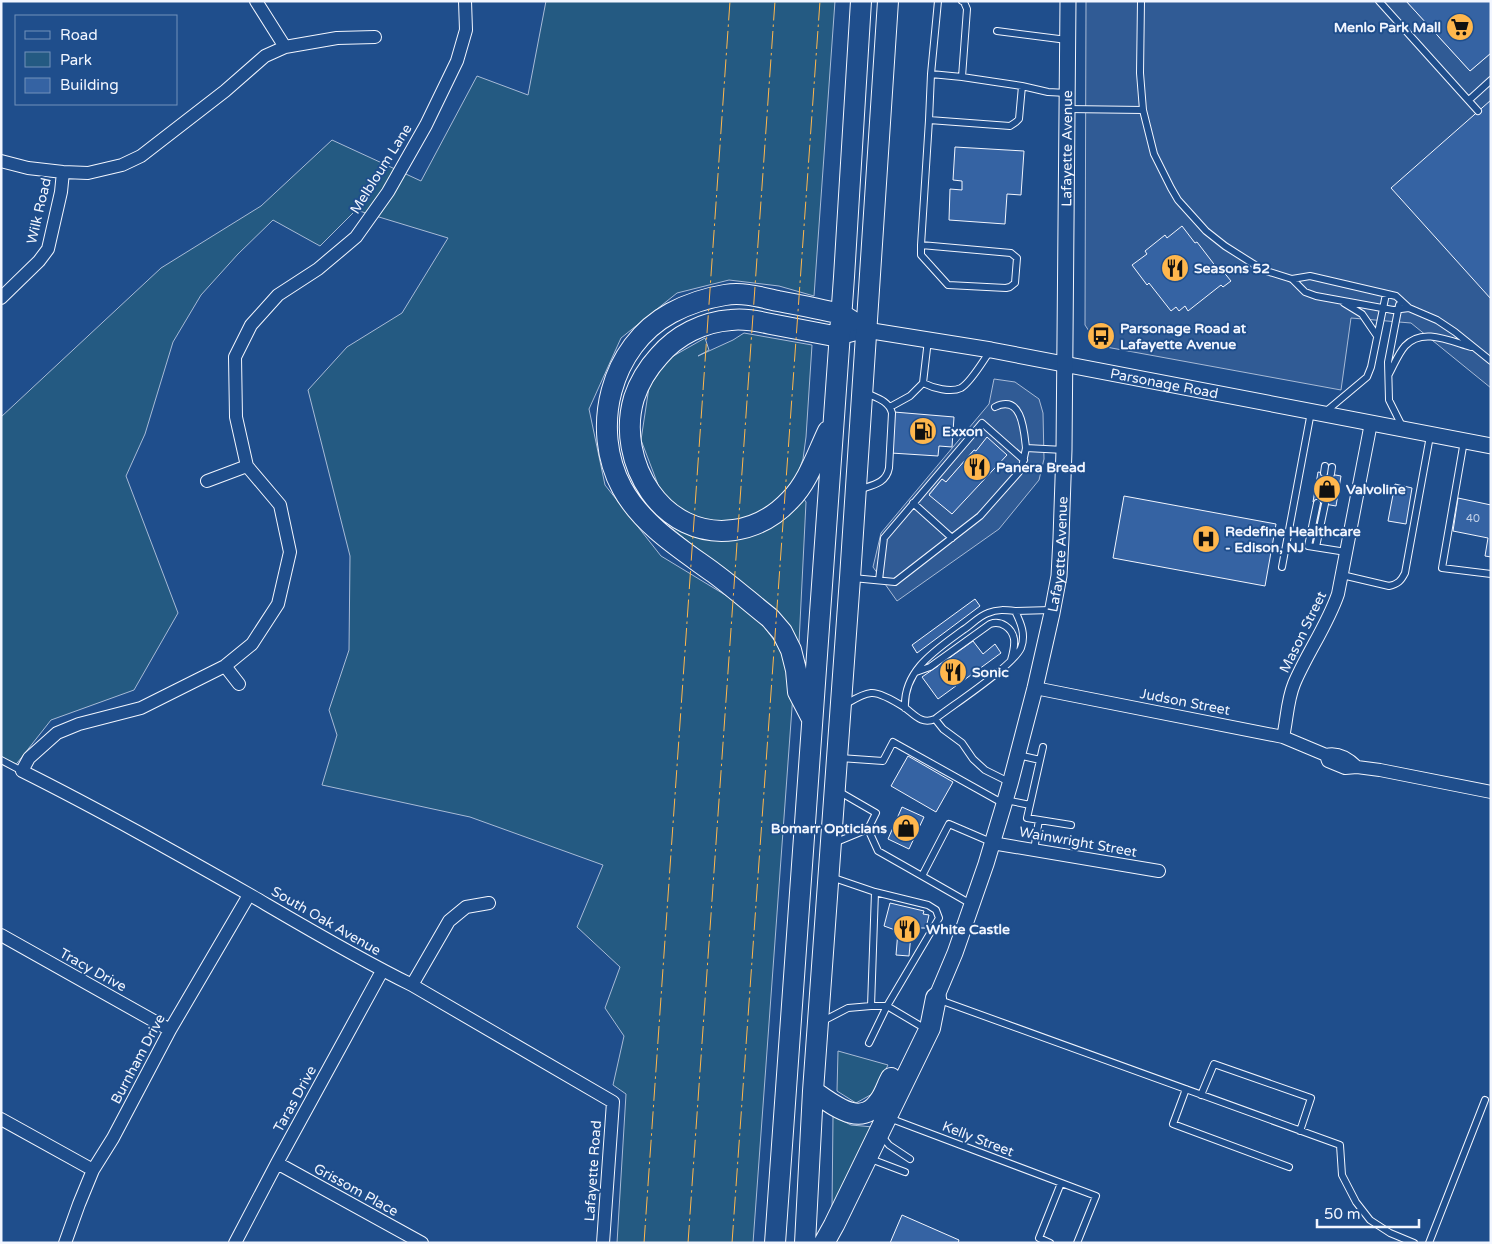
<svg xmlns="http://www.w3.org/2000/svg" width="1492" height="1244" viewBox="0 0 1492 1244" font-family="'Varela Round',sans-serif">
<rect width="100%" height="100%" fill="#1f4e8c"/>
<path fill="#245a82" stroke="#a8bbd7" d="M546,1H835L814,296L779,286L729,280L677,293L621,338L589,409L605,485L661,556L727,596L759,620L788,659L793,694L753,1243H617L626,1094L613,1085L624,1036L605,1008L620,967L577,927L603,865L470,817L322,785L337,735L329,710L349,650L350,556L308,390L347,347L402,313L448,238L356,210L320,246L273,220L238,254L201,295L173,342L145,434L126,476L178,613L134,690L51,720L14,767L1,760V417L161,268L261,206L332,140L421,181L477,76L528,95Z
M744,333L812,345L806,437L803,459L797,476L782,497L747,520L713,524L684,512L660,490L641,440L649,387L668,359L705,338L709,350L698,356L733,340Z
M803,498L806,502L799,643H796L773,610L669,526L670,523L705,538Z
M838,1051L888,1065L874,1093L856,1103L837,1091Z
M833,1116L851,1125L873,1127L832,1209Z"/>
<path fill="#305b95" stroke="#a8bbd7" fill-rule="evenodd" d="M1086,1H1406L1470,71L1491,53V388L1411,323L1351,318L1341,390L1106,347L1093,337L1085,325Z
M994,379L1015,382L1039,399L1043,413L1044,459L1039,480L999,529L897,601L873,567L881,533L989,404ZM987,438L952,514L929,494L942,479L946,482L974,450L976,451Z"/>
<path fill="#3563a3" stroke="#f2f6ff" d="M1406,1H1491V53L1470,71Z
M1491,100V299L1391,188Z
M955,147L1024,151L1021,195L1007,194L1005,224L949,220L950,189L962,190V181L953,180Z
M1182,226L1195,243L1197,242L1220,272L1222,270L1231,281L1223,287L1221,285L1188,311L1185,306L1179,311L1176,307L1171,311L1149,283L1147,285L1132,265L1147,254L1145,251L1165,235L1167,238Z
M894,412L954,417L952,447L939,446L938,456L891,453Z
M987,437L1007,455L952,514L929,495L942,479L946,482L974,450L976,451Z
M1318,472L1341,476L1336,506L1313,502Z
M1395,484L1412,488L1406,524L1388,521Z
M1124,496L1276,524L1265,586L1113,558Z
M1458,498L1491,505V557L1485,556L1488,538L1453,531Z
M975,599L980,606L917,653L912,645Z
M973,641L983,654L995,644L1001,653L938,699L922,677L938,666L936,664L944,659L945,661Z
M908,756L953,782L936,812L891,786Z
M902,807L924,817L909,849L888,839Z
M890,903L924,911L923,914L929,915L926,928H919L917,935L911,934L909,956L896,955L898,931L884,926Z
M902,1215L959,1240L958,1243H890Z"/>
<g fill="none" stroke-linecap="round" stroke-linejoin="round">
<g stroke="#f2f6ff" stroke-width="8">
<path id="service" d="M962,1L964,2L967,9L962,77
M1141,1L1140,73L1143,110L1154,154L1171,188L1178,200L1206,231L1225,246L1263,270L1292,279L1305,292L1316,296L1393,310L1409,308
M1379,1L1478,111
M997,31L1067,40
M931,74L962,77L1022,86L1048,92L1067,93
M1469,100L1491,80
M1067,109L1143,110
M929,120L931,74L938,1
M921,245V255L948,285L1006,288L1010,287L1015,283L1017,258L1011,253L921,245L929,120L1010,126L1016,122L1019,119L1022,86
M1292,279L1310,276L1396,296L1409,308L1437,320L1455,332L1491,361
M1344,303L1362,314L1377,336
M1399,305L1388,362L1389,400L1402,426
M1389,374C1394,365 1398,354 1405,346C1422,327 1450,341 1471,347
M923,383C933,388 951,393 961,388C971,382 983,361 990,351
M890,407L910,396L923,383L928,340
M995,407C1022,394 1024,430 1026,448L1064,450
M1324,413L1367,377L1371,367L1386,294
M1464,441L1442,568L1491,574
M1324,473L1325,466
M1331,474L1332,467
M858,490C872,485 886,484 889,468L892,413C889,401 877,398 866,393
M913,503L952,538
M1317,503L1308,546L1346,552
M1316,547L1325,504
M1282,567L1311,412
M1342,575L1389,586C1398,584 1401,581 1405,573L1430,436
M853,578L895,582L980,516L1019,472L1022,467L1026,448
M879,580L884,538L982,423L1024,460
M1015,611L1051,610
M916,672L930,667L990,624C1001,620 1012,628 1014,639C1015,646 1013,653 1011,660
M846,704C853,700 862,694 871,693C880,692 896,702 904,707C914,714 921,725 935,719C953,705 1013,666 1021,648C1026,635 1021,623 1015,611C1006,610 997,609 988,613C979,616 971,625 963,630C936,650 903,670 905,708
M935,719L943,729L962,743L973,759L985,770L1009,782
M1043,747L1027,818L1071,825
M1018,755L1040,760
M840,758L883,761L893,742L1004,804
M1,760L22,771
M1006,800L1030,805
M868,829L878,851L922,876
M834,843L868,829L876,813L838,791
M1034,850L1039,820
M831,877L875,892L928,905L936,910L939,918L887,1006L869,1043
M971,904L922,876L949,824L991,842
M937,999L1340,1145L1342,1175L1356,1202L1370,1220L1390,1233L1414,1243
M871,1006L875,892
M821,1022L848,1008L871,1006H887L919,1025
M1186,1089L1173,1124L1289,1167
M1201,1095L1214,1064L1311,1098L1300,1131
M889,1118L1096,1196L1077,1243
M881,1135L889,1145L910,1159
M868,1158L905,1172
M1050,1243L1039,1238L1061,1183
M1429,1243L1485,1100"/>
</g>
<g stroke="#f2f6ff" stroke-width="14">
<path id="minor" d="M256,1L285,47
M465,1L466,30L457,61L426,125L388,192L356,237L318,269L278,295L251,325L235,357L236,417L247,466L280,505L290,552L278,604L252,644L225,666L141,708L79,724L57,733L29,758L22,771C100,810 176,853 252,896C305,927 357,958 412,985L613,1102L603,1243
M1,161L28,168L63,172L88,173L122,165L141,156L225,91L265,56L285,47L337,38L375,37
M1,298L39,261L48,249L61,192L63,172
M207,481L247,466
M225,666L239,684
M1035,688L1283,737L1326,755C1338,752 1349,759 1357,767
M1283,737C1287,720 1287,701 1294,684C1307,653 1327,626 1338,594L1371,423
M1326,755L1328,761L1345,768L1357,767L1380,770L1491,792
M992,843L1159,871
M1,935L170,1030
M412,985L449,921L466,907L489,903
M1,1119L93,1170
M277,1163L422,1243
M65,1243L79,1204L93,1170L113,1138L170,1030L249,895
M235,1243L277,1163L382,971"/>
</g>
<g stroke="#f2f6ff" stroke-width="17">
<g id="tertiary">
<path id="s1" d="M839,337L866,330L991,350L1491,446"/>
<path id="s2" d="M936,998L955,953L986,864L1010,784L1035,688L1052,613L1059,576L1061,538L1064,450L1068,1"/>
</g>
</g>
<g stroke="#f2f6ff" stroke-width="22">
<path id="trunk" d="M828,431C817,454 808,482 790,500C775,516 755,527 734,530C663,540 615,462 634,398C639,383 648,368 659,356C677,335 703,322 731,320C746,318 761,322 776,325C797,329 818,333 839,337
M812,719L798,692L796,670L791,650L782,632L770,618C751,603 733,587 714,573C681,549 642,525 622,488C590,429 610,346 671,313C688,304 706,298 725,295C743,292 760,297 778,301C799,305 820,309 841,314L852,321
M813,1091C834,1105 861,1129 880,1100C885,1093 887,1085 891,1078
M775,1243L844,277L861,1
M805,1243L813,1091L850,578L888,1
M824,1243L834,1225L930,1028L936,998"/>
</g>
<use href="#service" stroke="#1f4e8c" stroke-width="6"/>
<use href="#minor" stroke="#1f4e8c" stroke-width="12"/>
<use href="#tertiary" stroke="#1f4e8c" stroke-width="15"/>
<use href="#trunk" stroke="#1f4e8c" stroke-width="20"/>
<path stroke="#ffb74d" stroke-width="1" stroke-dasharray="18 4 2.5 4" stroke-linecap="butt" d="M644,1243L730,1
M688,1243L775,1
M732,1243L820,1"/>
</g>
<defs>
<g id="supermarket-disc" transform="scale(1.4375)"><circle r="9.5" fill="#ffb74d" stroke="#1f4e8c"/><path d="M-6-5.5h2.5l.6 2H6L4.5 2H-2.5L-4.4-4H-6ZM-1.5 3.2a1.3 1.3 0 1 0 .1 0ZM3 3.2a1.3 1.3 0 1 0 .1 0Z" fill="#111"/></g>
<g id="restaurant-disc" transform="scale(1.4375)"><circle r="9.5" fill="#ffb74d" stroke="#1f4e8c"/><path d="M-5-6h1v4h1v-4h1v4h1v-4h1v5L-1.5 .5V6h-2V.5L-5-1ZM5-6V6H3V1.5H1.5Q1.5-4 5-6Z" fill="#111"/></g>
<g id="bus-disc" transform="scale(1.4375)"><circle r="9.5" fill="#ffb74d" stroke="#1f4e8c"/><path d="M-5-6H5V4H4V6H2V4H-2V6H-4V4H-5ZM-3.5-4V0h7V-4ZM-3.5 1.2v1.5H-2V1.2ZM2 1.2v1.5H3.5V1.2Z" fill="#111"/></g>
<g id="fuel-disc" transform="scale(1.4375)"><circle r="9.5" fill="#ffb74d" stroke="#1f4e8c"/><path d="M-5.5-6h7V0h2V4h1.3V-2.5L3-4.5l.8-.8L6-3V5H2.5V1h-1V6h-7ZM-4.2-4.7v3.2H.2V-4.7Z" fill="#111"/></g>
<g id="shop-disc" transform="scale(1.4375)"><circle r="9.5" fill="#ffb74d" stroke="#1f4e8c"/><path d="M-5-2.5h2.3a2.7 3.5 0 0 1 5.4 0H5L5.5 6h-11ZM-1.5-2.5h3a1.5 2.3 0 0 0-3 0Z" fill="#111"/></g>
<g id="hospital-disc" transform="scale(1.4375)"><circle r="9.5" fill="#ffb74d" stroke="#1f4e8c"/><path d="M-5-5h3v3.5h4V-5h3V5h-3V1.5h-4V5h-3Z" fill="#111"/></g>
</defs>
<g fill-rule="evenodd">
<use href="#supermarket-disc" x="1460" y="27"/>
<use href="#restaurant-disc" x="1175" y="268"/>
<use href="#bus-disc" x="1101" y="336"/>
<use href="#fuel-disc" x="923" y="431"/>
<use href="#restaurant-disc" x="977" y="467"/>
<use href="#shop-disc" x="1327" y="489"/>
<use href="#hospital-disc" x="1206" y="539"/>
<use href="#restaurant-disc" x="953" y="672"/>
<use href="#shop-disc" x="906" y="828"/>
<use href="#restaurant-disc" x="907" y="929"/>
</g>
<g text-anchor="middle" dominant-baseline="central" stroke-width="4" stroke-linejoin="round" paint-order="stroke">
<g font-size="11" fill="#c3d1e8">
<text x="1473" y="518">40</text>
</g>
<g font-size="14" font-weight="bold" fill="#f2f6ff" stroke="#1f4e8c" text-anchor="start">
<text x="1441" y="27" text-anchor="end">Menlo Park Mall</text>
<text x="1194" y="268">Seasons 52</text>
<text x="1120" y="328">Parsonage Road at<tspan x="1120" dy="16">Lafayette Avenue</tspan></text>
<text x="942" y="431">Exxon</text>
<text x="996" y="467">Panera Bread</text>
<text x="1346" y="489">Valvoline</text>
<text x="1225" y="531">Redefine Healthcare<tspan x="1225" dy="16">- Edison, NJ</tspan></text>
<text x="972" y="672">Sonic</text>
<text x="887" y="828" text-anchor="end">Bomarr Opticians</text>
<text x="926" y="929">White Castle</text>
</g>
<g font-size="14" fill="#f2f6ff" stroke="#1f4e8c">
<text stroke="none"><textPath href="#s2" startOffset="868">Lafayette Avenue</textPath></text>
<text transform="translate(381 169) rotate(-58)">Melbloum Lane</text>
<text transform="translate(39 211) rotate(-77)">Wilk Road</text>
<text stroke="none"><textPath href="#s1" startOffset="331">Parsonage Road</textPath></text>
<text stroke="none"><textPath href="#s2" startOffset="462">Lafayette Avenue</textPath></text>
<text transform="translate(1303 632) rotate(-64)">Mason Street</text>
<text transform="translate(1185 702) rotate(11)">Judson Street</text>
<text transform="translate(1078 842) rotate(10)">Wainwright Street</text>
<text transform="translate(326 921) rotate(30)">South Oak Avenue</text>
<text transform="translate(93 970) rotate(29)">Tracy Drive</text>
<text transform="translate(138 1059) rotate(-62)">Burnham Drive</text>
<text transform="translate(295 1099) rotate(-61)">Taras Drive</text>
<text transform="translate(978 1139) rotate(21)">Kelly Street</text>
<text transform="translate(593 1171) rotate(-86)">Lafayette Road</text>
<text transform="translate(356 1190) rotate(29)">Grissom Place</text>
</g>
</g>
<rect width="1492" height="1244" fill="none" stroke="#f2f6ff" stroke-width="5"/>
<rect x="15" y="15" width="162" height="90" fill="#1f4e8c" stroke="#7391ba"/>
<rect x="25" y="31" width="25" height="8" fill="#1f4e8c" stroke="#7391ba"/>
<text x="60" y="40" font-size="15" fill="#f2f6ff">Road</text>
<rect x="25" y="52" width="25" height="15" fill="#245a82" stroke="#7391ba"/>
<text x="60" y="65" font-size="15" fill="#f2f6ff">Park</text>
<rect x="25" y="78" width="25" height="15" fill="#3563a3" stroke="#7391ba"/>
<text x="60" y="90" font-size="15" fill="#f2f6ff">Building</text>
<path d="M1317 1219v8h102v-8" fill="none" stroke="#f2f6ff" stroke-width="2.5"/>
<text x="1324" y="1219" font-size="15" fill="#f2f6ff" stroke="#1f4e8c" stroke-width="4" paint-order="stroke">50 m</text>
</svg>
